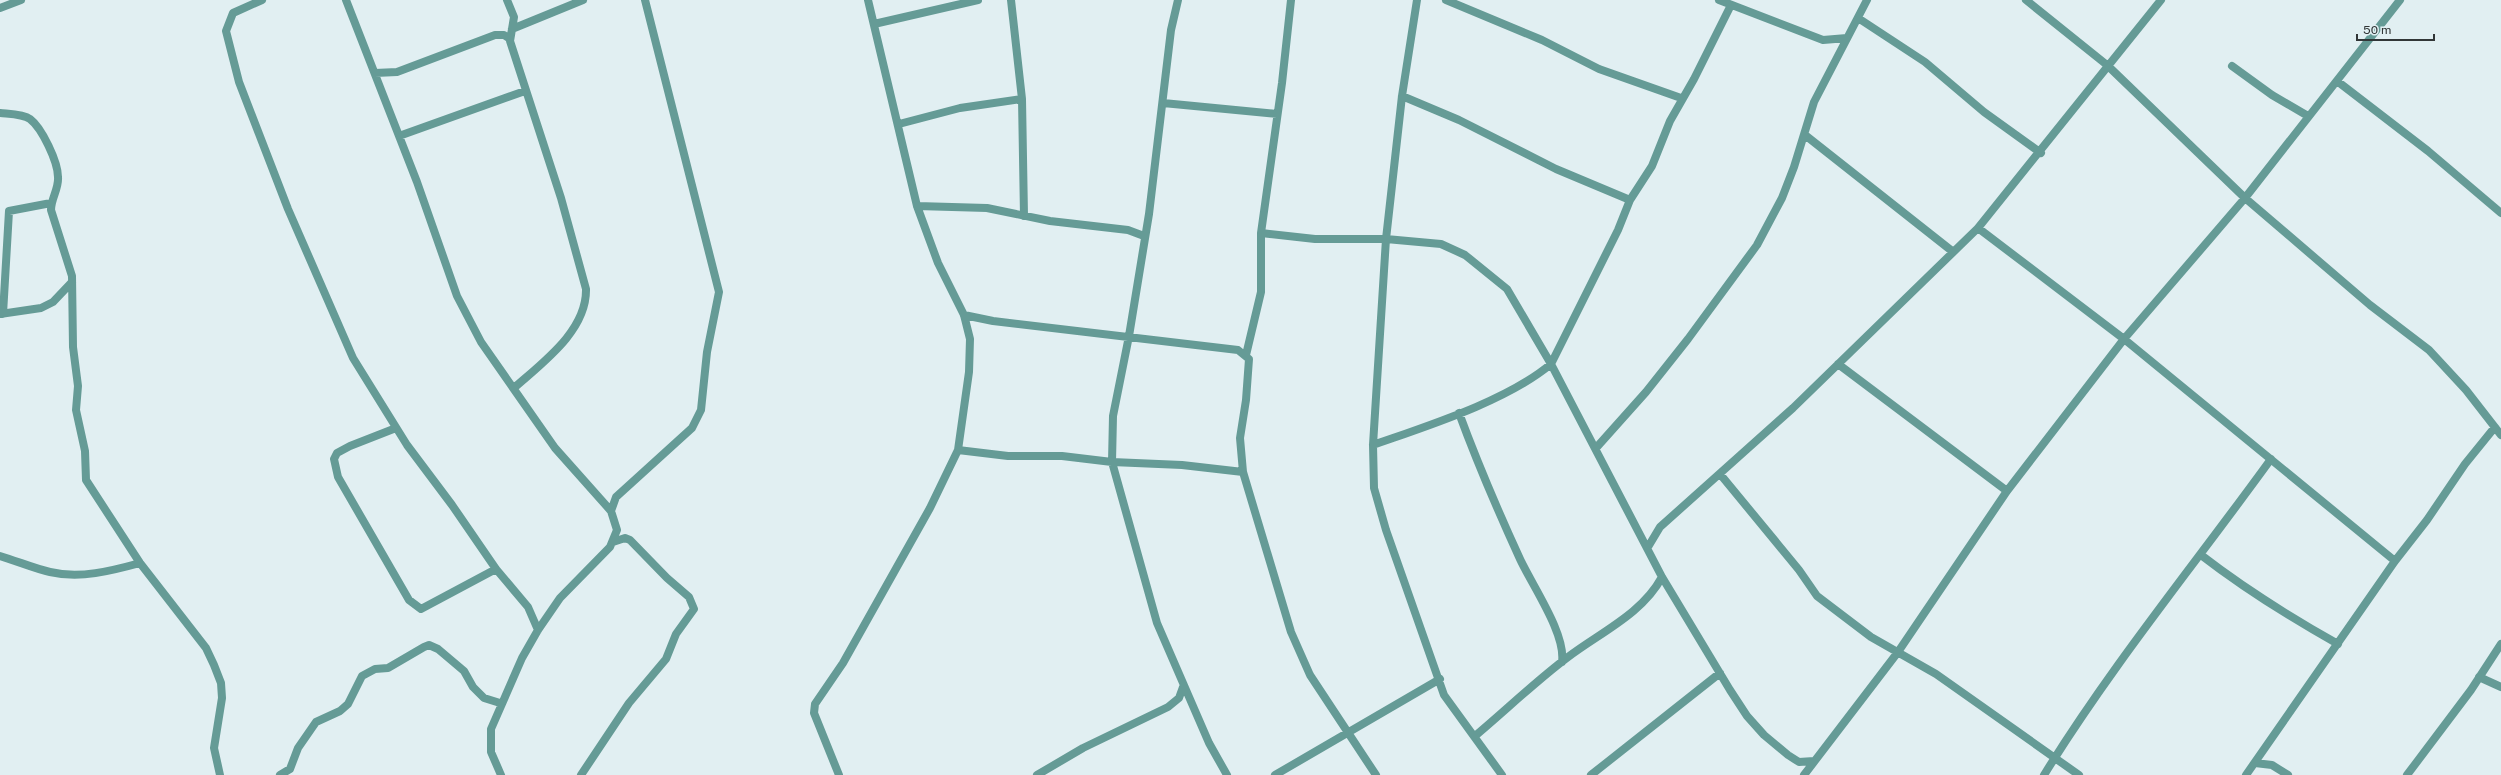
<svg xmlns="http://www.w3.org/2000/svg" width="2501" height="775" viewBox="0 0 2501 775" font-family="'Public Sans',sans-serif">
<rect width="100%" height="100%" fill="#e1eff2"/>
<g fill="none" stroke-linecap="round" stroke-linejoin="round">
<path stroke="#659b96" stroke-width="8" d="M262,0L233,13L226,31L239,82L288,209L353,358L407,445L452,505L496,569L528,607L538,630
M346,0L417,182L457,296L481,342L555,448L611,511L617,530L610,547L560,598L538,630L522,658L491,729V752L501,775
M507,0L514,17L510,41L561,198L586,289C587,331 542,363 514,388
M1011,0L1022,99L1024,216
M1178,0L1171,30L1149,214L1129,336L1113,416L1112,462L1157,623L1209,743L1227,775
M1417,0L1402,96L1386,239L1373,445L1374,488L1386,530L1444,695L1502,775
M1446,0L1542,40L1599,69L1681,98
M1719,0L1823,40L1847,38
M2026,0L2107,65L2245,198L2370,305L2429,350L2466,390L2501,435
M0,8L21,0
M1858,18L1925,62L1984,112L2041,153
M874,24L978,0
M512,29L583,0
M2232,66L2272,95L2308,116
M375,73L397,72L495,35H504L510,39
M2337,81L2428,151L2501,213
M1402,96L1459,120L1556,169L1630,200
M1163,103L1277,114
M0,113C8,114 23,114 30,119C42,128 58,162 58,177C59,189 51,198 51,210L72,276L73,347L78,386L76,410L85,451L86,480L140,563L206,648L214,665L221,683L222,698L214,748L220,775
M899,124L960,108L1022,99
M1805,135L1952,251
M399,136L525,91
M917,206L987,208L1050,221L1128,230L1144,236
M1978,228L2124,339L2395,561
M1261,233L1315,239H1386L1441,244L1465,255L1507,289L1551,364L1662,577L1730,690L1747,716L1764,735L1788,755L1799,762L1814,761
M0,314L41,308L53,302L72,282
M3,314L9,211L51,203
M964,315L993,321L1238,350L1249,359L1246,400L1240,438L1243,472L1291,632L1310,675L1376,775
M1246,355L1261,292V233L1282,83L1291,0
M1838,364L2007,491
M1459,413C1477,462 1498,511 1520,559C1533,587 1566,634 1562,662
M396,428L350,446L337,453L334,459L338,477L409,600L421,609L496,569
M1373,445C1427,426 1507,401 1551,364L1618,230L1630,200L1652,166L1670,121L1694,79L1731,5
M1596,448L1646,392L1688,339L1757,245L1782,198L1794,167L1814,102L1867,0
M958,450L1008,456H1062L1112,462L1182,465L1243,472
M1720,474L1799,570L1817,596L1871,637L1936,674L2079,775
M611,511L616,497L692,428L701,410L707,352L719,292L645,0
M1648,547L1660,527L1793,408L1978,228L2161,0
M2201,555C2245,589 2290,617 2338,644
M0,556C17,561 33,568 50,572C80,579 111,571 140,563
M2479,677L2501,687
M1475,736C1506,710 1536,681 1568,657C1601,632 1642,614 1662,577
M2255,763L2272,765L2288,775
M280,775L290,769L298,748L316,722L340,711L348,704L362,676L375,669L388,668L424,647L429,645L438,649L464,671L473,687L484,698L500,703
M581,775L629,703L666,659L676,634L694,609L689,597L667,578L630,540L625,538L613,542
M839,775L814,713L815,704L843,663L930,508L958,450L969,372L970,339L964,315L938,263L917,206L868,0
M1037,775L1083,748L1168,707L1179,698L1183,687
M1275,775L1440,679
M1591,775L1720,673
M1804,775L1898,652L2007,491L2124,339L2245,198L2400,0
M2044,775C2112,665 2195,564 2271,459
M2246,775L2395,561L2427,520L2465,464L2495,427
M2407,775L2471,690L2501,644"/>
</g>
<path d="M2357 34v6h77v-6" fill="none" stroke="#313637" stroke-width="2"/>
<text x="2363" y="34" font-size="12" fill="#313637" stroke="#e1eff2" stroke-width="3" paint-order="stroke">50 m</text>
</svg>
